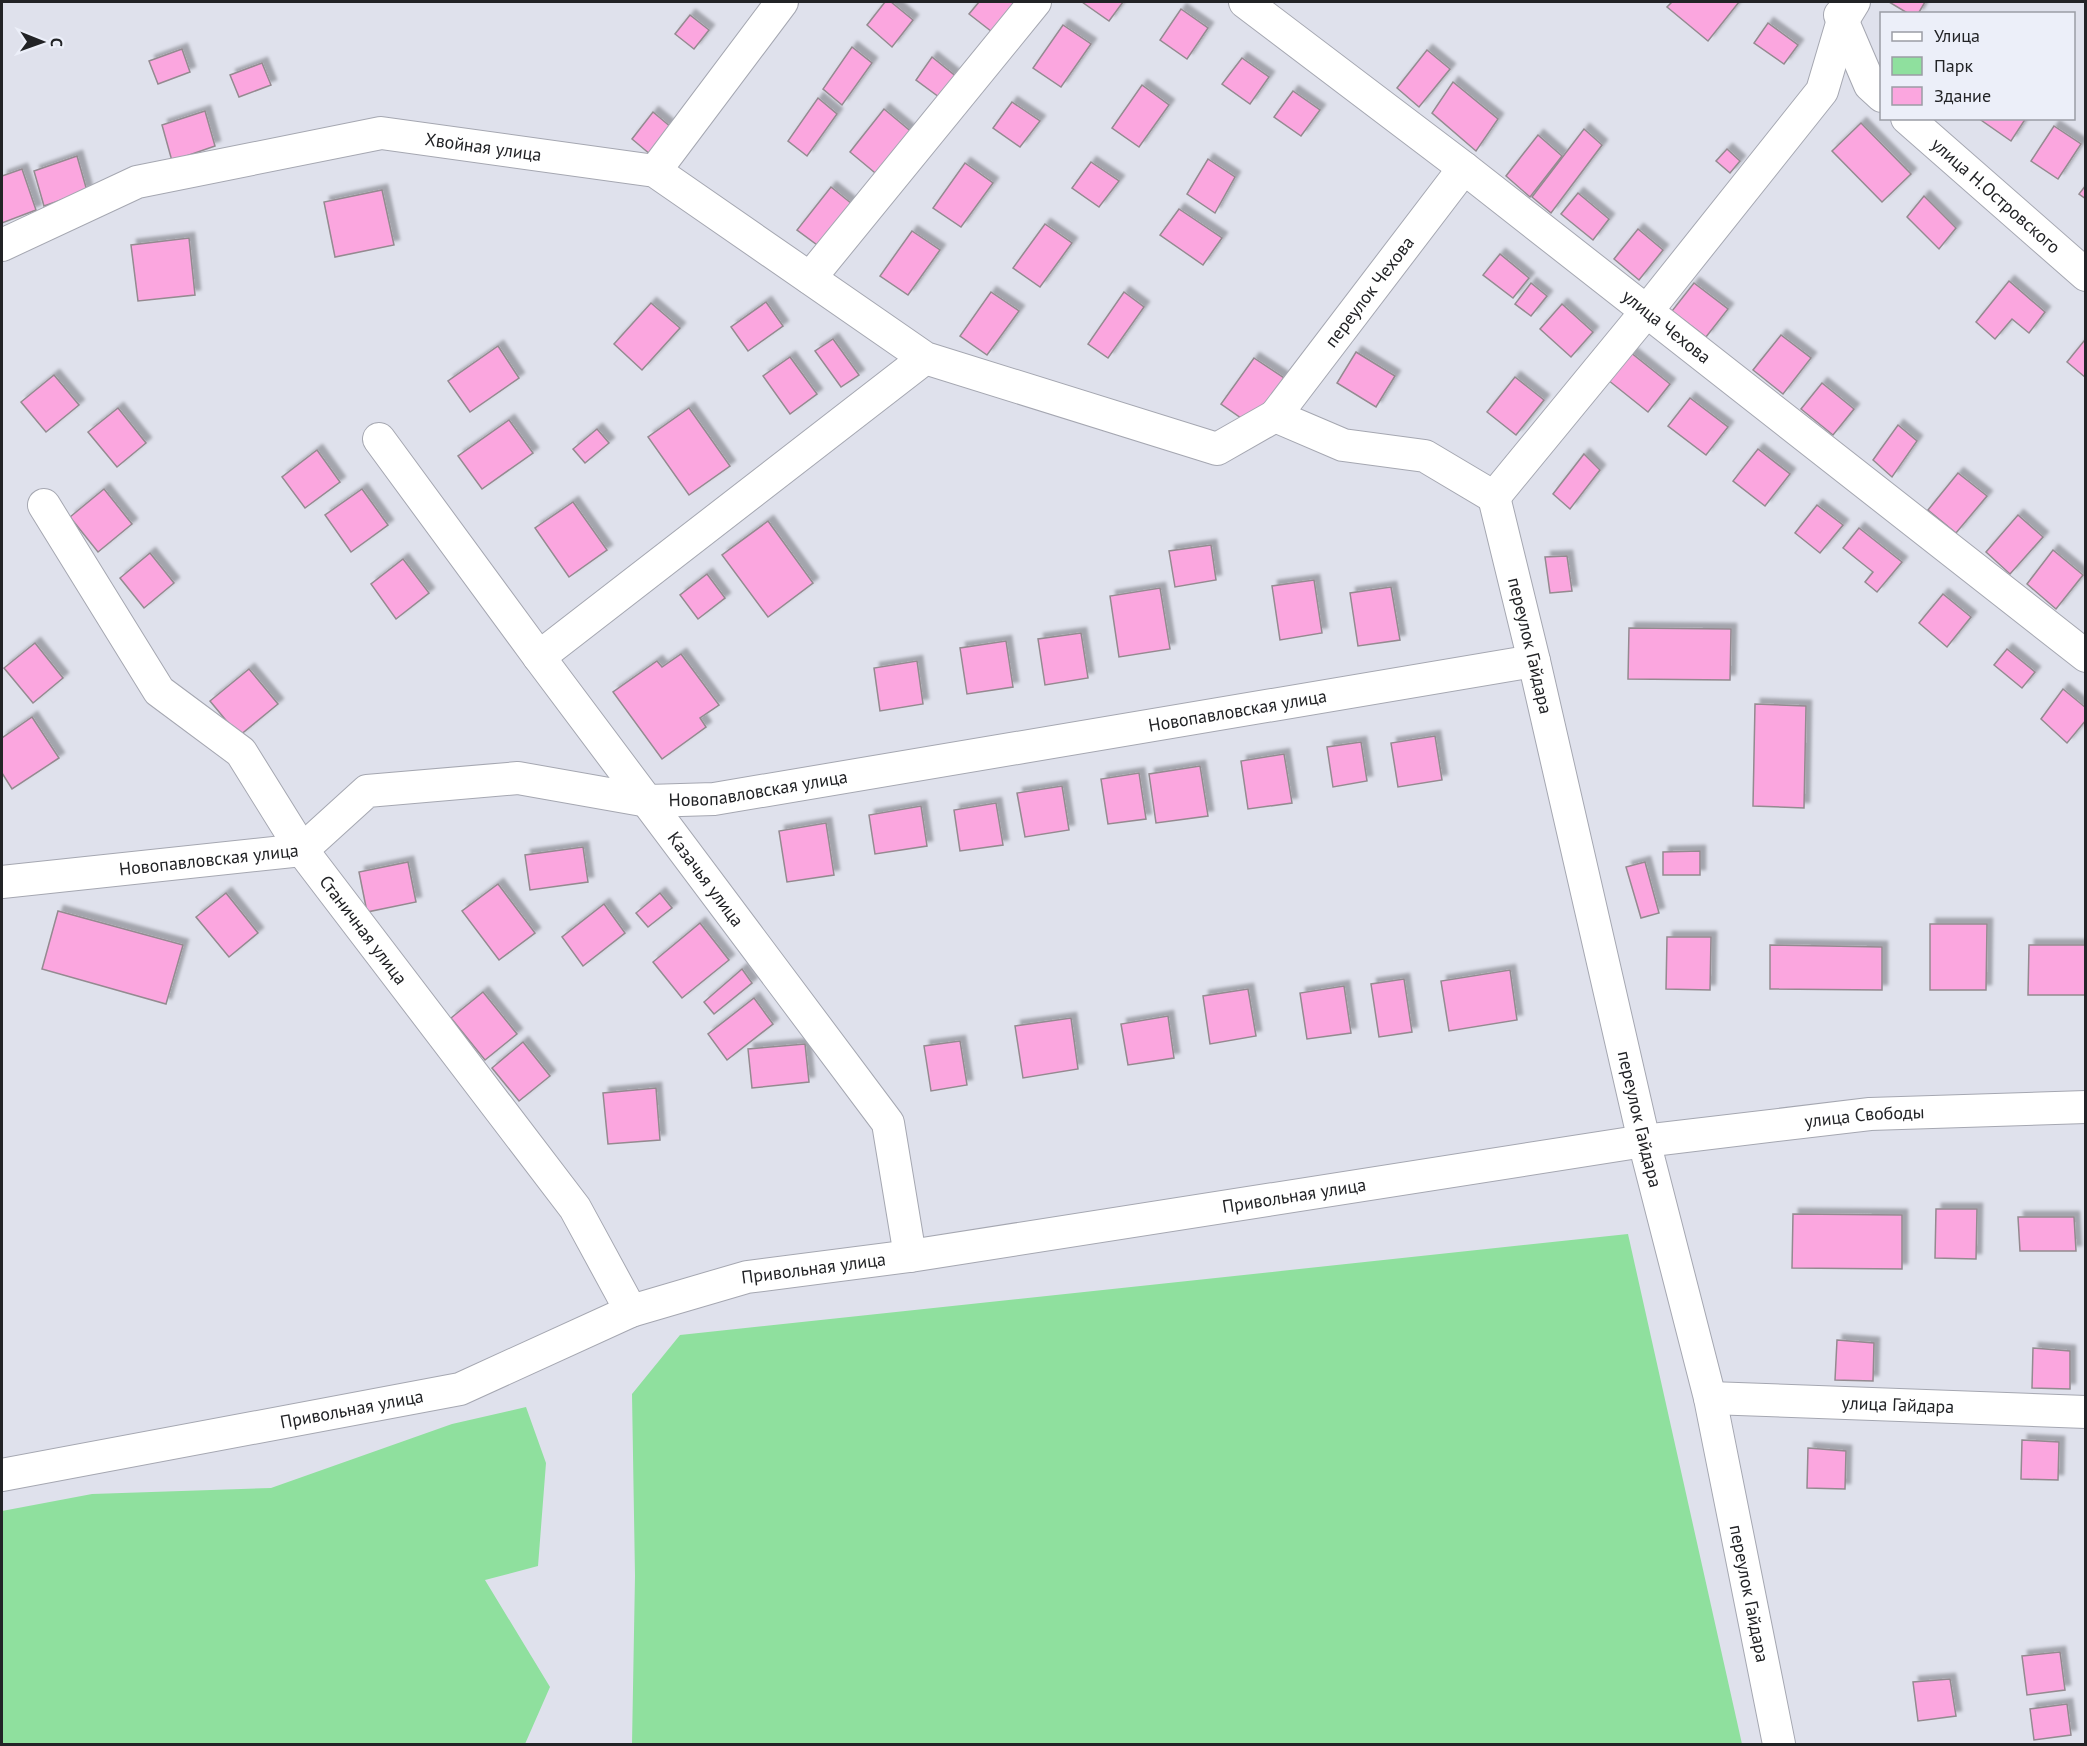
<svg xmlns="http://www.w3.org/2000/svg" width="2087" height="1746" viewBox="0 0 2087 1746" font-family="'PT Sans',sans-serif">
  <defs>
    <filter id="shadow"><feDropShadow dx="5.5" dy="-5.5" stdDeviation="1.5" flood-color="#0004"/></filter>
  </defs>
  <rect width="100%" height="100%" fill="#dfe1ec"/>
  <g fill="#8fe09e">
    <polygon points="1628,1234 1742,1744 632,1744 635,1576 632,1394 680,1335"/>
    <polygon points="526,1407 546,1463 538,1566 485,1580 550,1687 525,1744 2,1744 2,1511 92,1494 271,1488 452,1424"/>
  </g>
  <g fill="#fba6df" stroke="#948a90" stroke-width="1.5" filter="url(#shadow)">
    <polygon points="885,2 891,2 913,20 892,47 867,25"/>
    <polygon points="979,2 1021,2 996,35 969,14"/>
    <polygon points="1082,2 1123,2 1109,21"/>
    <polygon points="1672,2 1739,2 1708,41 1667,7"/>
    <polygon points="1889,2 1925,2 1918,14 1909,14"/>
    <polygon points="1181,9 1208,28 1187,59 1160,40"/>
    <polygon points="690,15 709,30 694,49 675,34"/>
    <polygon points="1768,23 1798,45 1784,64 1754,43"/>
    <polygon points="1063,25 1091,44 1061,87 1033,68"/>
    <polygon points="852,47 872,63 842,105 823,89"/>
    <polygon points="182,49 190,72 158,84 149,61"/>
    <polygon points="1427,50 1450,69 1419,107 1397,88"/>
    <polygon points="932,57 958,78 943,100 916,80"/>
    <polygon points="1242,58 1269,77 1250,104 1222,84"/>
    <polygon points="262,63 271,85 239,97 230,75"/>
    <polygon points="1453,82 1498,119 1476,151 1432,113"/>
    <polygon points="1142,85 1169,105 1139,147 1112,128"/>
    <polygon points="1293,91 1320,110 1301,136 1274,117"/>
    <polygon points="818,98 837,114 807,156 788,141"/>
    <polygon points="1012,102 1040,121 1020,147 993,128"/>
    <polygon points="884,109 914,134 880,177 850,152"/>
    <polygon points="205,111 215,146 172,161 162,125"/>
    <polygon points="653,112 672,128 651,155 632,139"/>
    <polygon points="1978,118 2026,118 2011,141"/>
    <polygon points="1861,123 1911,174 1882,202 1832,151"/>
    <polygon points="2054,126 2081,144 2058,179 2031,161"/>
    <polygon points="1584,129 1602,145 1551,213 1532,197"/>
    <polygon points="1538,135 1562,156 1530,197 1506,176"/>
    <polygon points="1727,149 1740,161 1730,173 1716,161"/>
    <polygon points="77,156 87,191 44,206 34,171"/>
    <polygon points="1208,159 1235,177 1215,213 1187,194"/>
    <polygon points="1091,162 1119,181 1099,207 1072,188"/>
    <polygon points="965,163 993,183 961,227 933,208"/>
    <polygon points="22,169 36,210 2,223 2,176"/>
    <polygon points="2086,185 2086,199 2079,194"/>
    <polygon points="831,187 857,208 824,250 797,230"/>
    <polygon points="382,190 394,245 335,257 324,202"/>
    <polygon points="1578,193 1609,219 1593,240 1561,214"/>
    <polygon points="1924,196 1956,228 1939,249 1907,217"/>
    <polygon points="1179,209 1222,238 1203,265 1160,235"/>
    <polygon points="1045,224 1072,243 1040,287 1013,268"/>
    <polygon points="1638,229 1663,250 1639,280 1614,259"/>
    <polygon points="912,231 940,250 908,295 880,276"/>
    <polygon points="189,238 195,295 138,301 131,245"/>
    <polygon points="1500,254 1529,278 1513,298 1483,275"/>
    <polygon points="2009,281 2045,312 2029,333 2012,319 1995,339 1976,322"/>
    <polygon points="1531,283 1547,296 1531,316 1515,304"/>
    <polygon points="1694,283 1728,309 1706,337 1672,311"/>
    <polygon points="991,292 1019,311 987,355 960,336"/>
    <polygon points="1124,292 1144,307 1108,358 1088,344"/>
    <polygon points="766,302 783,326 748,351 731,327"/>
    <polygon points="651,303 680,328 642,370 614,344"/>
    <polygon points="1562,304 1593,332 1571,357 1540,329"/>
    <polygon points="1781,335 1811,358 1783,394 1753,370"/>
    <polygon points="833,339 859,375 841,387 815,351"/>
    <polygon points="2084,341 2086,343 2086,378 2067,362"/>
    <polygon points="498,346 519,378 470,412 448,381"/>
    <polygon points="1356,352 1395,376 1376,407 1337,383"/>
    <polygon points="1630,352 1670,384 1648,412 1608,380"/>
    <polygon points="790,357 817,394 790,414 763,376"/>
    <polygon points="1254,358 1284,378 1251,425 1221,404"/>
    <polygon points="54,375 79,405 46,432 21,402"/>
    <polygon points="1515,377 1544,400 1516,435 1487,412"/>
    <polygon points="1822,383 1854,409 1833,435 1801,409"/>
    <polygon points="1690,398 1728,427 1706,455 1668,426"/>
    <polygon points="118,408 146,443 117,467 88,432"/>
    <polygon points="689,408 730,466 689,495 648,437"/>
    <polygon points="509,420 533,453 482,489 458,456"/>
    <polygon points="1898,425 1917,441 1892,477 1873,460"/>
    <polygon points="597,429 609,443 585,463 573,449"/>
    <polygon points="1758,449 1790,474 1765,506 1733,481"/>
    <polygon points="317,450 340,482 305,508 282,477"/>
    <polygon points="1584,454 1600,470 1570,509 1553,494"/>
    <polygon points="1958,473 1987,496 1956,533 1928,510"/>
    <polygon points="104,489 132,524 98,552 70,517"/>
    <polygon points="362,489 388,525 351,552 325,515"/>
    <polygon points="573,502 607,550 569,577 535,528"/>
    <polygon points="1817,505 1843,525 1820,553 1795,533"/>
    <polygon points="2018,515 2043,537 2010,574 1986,552"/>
    <polygon points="768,521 813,583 768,617 722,555"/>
    <polygon points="1859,528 1902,562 1877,592 1865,582 1873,572 1843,548"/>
    <polygon points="1211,545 1216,580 1175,587 1169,551"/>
    <polygon points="2053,550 2083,575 2056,609 2027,584"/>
    <polygon points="150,553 174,583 144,608 120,578"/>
    <polygon points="1567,556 1572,591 1550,593 1545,557"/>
    <polygon points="403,559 429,593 396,619 371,584"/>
    <polygon points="707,574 725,598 698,619 680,595"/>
    <polygon points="1314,580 1322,633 1280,640 1272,586"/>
    <polygon points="1391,587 1400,640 1358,646 1350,593"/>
    <polygon points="1160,588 1170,649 1119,657 1110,596"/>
    <polygon points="1943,594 1971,617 1947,647 1919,623"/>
    <polygon points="1629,628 1731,629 1730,680 1628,679"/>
    <polygon points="1081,633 1088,678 1045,685 1038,639"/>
    <polygon points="1006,641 1013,687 967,694 960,648"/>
    <polygon points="35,643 63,678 33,703 4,668"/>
    <polygon points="2007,649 2035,672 2022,688 1994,665"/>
    <polygon points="681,654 719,705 700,718 706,727 662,759 613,692 657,661 662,667"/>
    <polygon points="917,661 923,704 880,711 874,668"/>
    <polygon points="249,669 278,704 239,736 210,701"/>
    <polygon points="2063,689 2086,708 2086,720 2067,743 2041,719"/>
    <polygon points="1755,704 1806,706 1804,808 1753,806"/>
    <polygon points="32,717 59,758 12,789 2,773 2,738"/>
    <polygon points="1435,736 1442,780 1398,787 1391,743"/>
    <polygon points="1361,742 1367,781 1333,787 1327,747"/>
    <polygon points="1284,754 1292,803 1248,809 1241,761"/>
    <polygon points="1200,766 1208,816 1156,823 1149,774"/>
    <polygon points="1139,773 1146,819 1108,824 1101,779"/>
    <polygon points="1062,786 1069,830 1025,837 1017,793"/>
    <polygon points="996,803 1003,845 960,851 954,810"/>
    <polygon points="921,806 927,846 875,854 869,815"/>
    <polygon points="826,823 834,875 787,882 779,831"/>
    <polygon points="583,847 588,882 530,890 525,855"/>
    <polygon points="1700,851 1700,875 1663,875 1663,852"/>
    <polygon points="408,862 416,902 367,912 359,872"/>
    <polygon points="1645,862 1659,913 1641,918 1626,867"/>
    <polygon points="498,884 535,933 499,960 462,911"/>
    <polygon points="226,893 258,933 229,957 196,917"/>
    <polygon points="660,893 672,908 648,927 636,913"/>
    <polygon points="604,904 625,933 583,966 562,937"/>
    <polygon points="58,911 183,945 166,1004 42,969"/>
    <polygon points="700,923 729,960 682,998 653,962"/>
    <polygon points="1930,924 1987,924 1986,990 1930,990"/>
    <polygon points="1667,937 1711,937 1710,990 1666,989"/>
    <polygon points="1770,945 1882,947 1882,990 1770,989"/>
    <polygon points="2029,945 2086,945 2086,995 2028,995"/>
    <polygon points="742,969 752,983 714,1014 704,1002"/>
    <polygon points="1510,970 1517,1020 1449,1031 1441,981"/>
    <polygon points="1404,979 1412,1032 1379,1037 1371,984"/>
    <polygon points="1344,986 1351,1033 1307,1039 1300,993"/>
    <polygon points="1248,989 1256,1036 1210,1044 1203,996"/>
    <polygon points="483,992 517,1034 485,1060 451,1018"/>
    <polygon points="754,998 773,1024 727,1060 708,1034"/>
    <polygon points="1168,1016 1174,1058 1128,1065 1121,1024"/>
    <polygon points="1071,1018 1078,1069 1023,1078 1015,1026"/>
    <polygon points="960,1041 967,1085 931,1091 924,1046"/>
    <polygon points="523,1042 550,1076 519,1101 492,1068"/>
    <polygon points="805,1044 809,1082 752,1088 748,1049"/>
    <polygon points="656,1088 660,1140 608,1144 603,1093"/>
    <polygon points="1936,1209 1977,1209 1976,1259 1935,1258"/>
    <polygon points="1793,1214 1902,1215 1902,1269 1792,1268"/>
    <polygon points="2018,1217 2074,1217 2076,1251 2020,1251"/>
    <polygon points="1837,1340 1874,1343 1873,1381 1835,1380"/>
    <polygon points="2033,1348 2070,1351 2070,1389 2032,1388"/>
    <polygon points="2022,1440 2059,1442 2058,1480 2021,1479"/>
    <polygon points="1808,1448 1846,1451 1845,1489 1807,1488"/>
    <polygon points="2060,1652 2065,1690 2027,1695 2022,1656"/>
    <polygon points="1950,1679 1956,1716 1918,1721 1913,1682"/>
    <polygon points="2067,1704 2071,1735 2034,1740 2030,1709"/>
  </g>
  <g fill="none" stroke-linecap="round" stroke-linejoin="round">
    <defs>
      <g id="minor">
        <path id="s1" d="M1245,2L1464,168L2086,656"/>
        <polyline points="1840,15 1870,85 1882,96"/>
        <path id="s2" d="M1907,118L2086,275"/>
        <polyline points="655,171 782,2"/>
        <path id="s3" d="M2,245L137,182L381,133L655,171L925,358L1217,449L1275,416L1343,445L1425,456L1494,497"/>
        <polyline points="810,278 1035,2"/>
        <path id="s4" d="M1275,416L1464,168"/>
        <path id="s5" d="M379,439L539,657L888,1123L910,1256"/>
        <path id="s6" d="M1494,497L1534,661L1644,1141L1710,1398L1779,1744"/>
        <polyline points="1494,497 1646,312 1822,91 1843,20 1854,2"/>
        <path id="s7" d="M44,505L159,691L241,752L302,850L575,1208L631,1311"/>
        <polyline points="539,657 925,358"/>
        <path id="s8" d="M2,882L302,850L367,791L518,778L648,801L714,799L1534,661"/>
        <path id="s9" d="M1710,1398L2086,1412"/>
        <path id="s10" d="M2,1475L460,1389L631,1311L747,1277L910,1256L1644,1141L1870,1114L2086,1107"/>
      </g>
    </defs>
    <use href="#minor" stroke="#a5a7b1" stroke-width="34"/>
    <use href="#minor" stroke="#fff" stroke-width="32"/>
  </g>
  <g text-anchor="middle" stroke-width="4.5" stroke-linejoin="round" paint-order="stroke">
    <g font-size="18" fill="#222326" stroke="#eceff9">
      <text dy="6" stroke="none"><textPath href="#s3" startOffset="501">Хвойная улица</textPath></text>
      <text dy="6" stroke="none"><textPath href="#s2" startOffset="118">улица Н.Островского</textPath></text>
      <text dy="6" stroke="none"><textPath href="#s4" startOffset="156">переулок Чехова</textPath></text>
      <text dy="6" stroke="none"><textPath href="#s1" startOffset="532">улица Чехова</textPath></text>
      <text dy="6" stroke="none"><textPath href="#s6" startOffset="153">переулок Гайдара</textPath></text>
      <text dy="6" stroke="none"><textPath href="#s8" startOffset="1270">Новопавловская улица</textPath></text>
      <text dy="6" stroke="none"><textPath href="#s8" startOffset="784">Новопавловская улица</textPath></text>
      <text dy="6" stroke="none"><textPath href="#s8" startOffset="208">Новопавловская улица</textPath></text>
      <text dy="6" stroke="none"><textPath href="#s5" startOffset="548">Казачья улица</textPath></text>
      <text dy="6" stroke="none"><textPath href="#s7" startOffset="537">Станичная улица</textPath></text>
      <text dy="6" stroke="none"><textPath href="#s10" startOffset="1904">улица Свободы</textPath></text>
      <text dy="6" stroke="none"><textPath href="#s6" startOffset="639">переулок Гайдара</textPath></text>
      <text dy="6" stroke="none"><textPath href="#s10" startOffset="1328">Привольная улица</textPath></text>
      <text dy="6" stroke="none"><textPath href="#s10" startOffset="842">Привольная улица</textPath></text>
      <text dy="6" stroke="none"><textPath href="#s9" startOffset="188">улица Гайдара</textPath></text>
      <text dy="6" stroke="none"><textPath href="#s10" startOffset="356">Привольная улица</textPath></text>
      <text dy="6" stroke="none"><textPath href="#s6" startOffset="1126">переулок Гайдара</textPath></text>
    </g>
  </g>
  <rect width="2087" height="1746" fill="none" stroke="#222326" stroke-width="6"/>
  <rect x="1880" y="12" width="195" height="108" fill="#eceff9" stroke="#9b9da5" stroke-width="1.5"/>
  <rect x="1892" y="32" width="30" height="9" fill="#ffffff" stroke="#9b9da5" stroke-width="1.5"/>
  <text x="1934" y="42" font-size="18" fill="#222326">Улица</text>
  <rect x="1892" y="57" width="30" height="18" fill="#8fe09e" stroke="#9b9da5" stroke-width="1.5"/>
  <text x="1934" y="72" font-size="18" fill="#222326">Парк</text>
  <rect x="1892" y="87" width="30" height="18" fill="#fba6df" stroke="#9b9da5" stroke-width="1.5"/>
  <text x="1934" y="102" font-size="18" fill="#222326">Здание</text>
  <g transform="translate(42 42) rotate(91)" stroke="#eceff9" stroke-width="4.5" paint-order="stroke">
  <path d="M0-4.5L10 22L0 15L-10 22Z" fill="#222326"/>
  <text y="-9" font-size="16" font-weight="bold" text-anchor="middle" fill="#222326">С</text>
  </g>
</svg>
